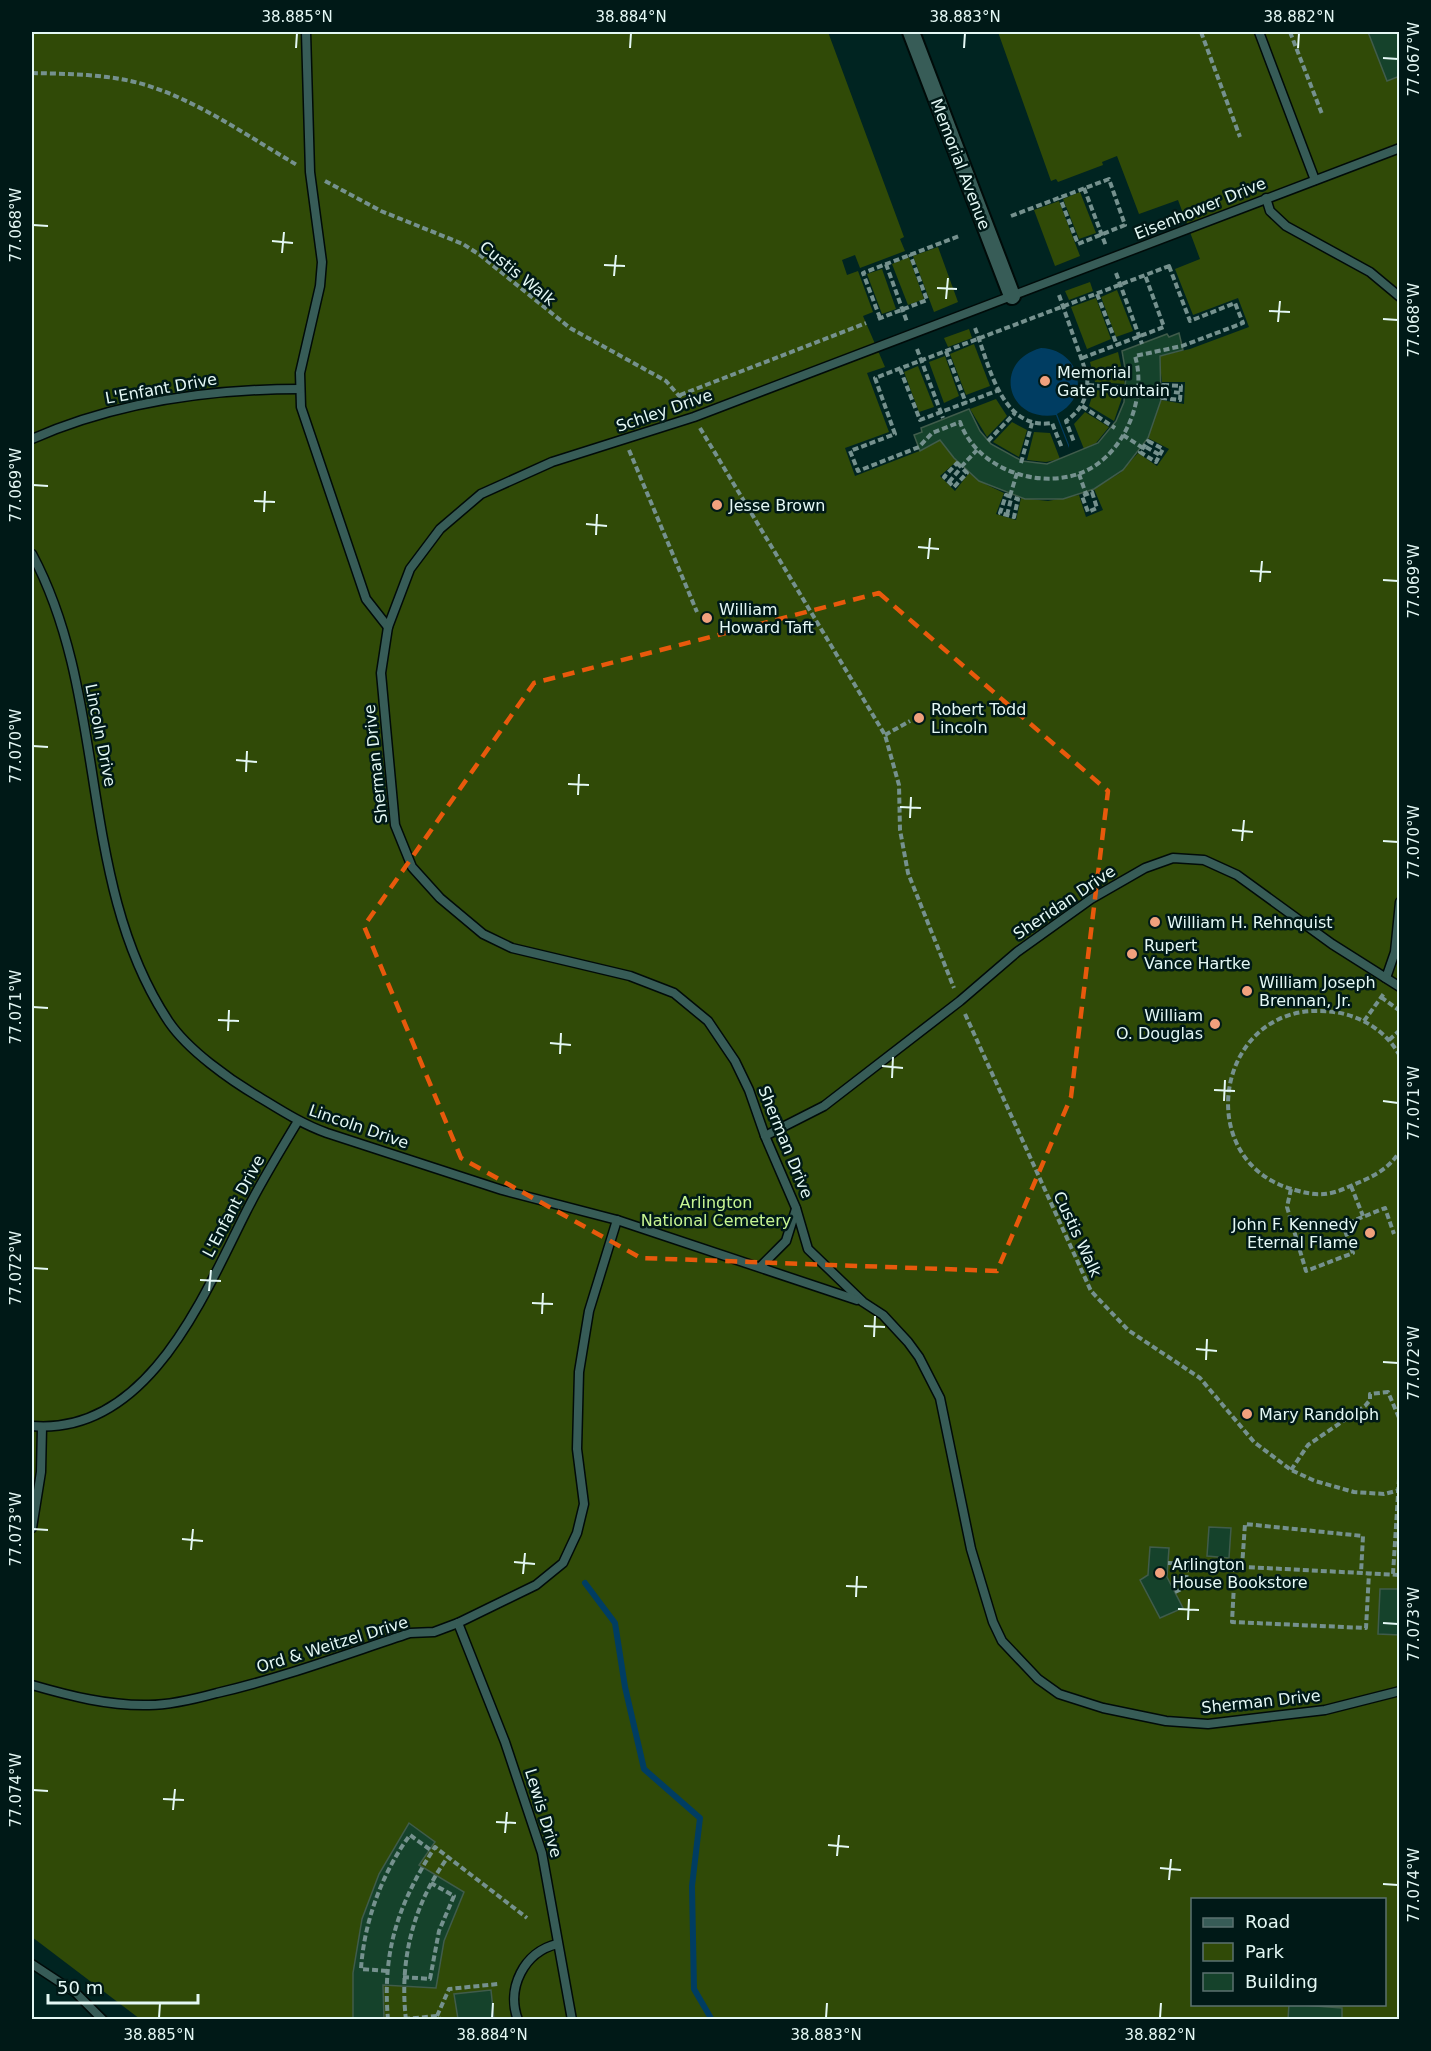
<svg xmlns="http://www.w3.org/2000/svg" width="1431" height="2051" viewBox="0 0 1431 2051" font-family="'DejaVu Sans',sans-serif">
  <rect width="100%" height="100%" fill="#002421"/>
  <g fill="#304a07" fill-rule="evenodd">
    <path d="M32,32H828L904,237L900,239L905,251L860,268L855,255L842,260L847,275L858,271L873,312L863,316L885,367L867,373L889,432L845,448L855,476L922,450L941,439L957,461L940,476L955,491L969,473L987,485L1004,493L996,514L1016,520L1021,498L1048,501L1079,495L1086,517L1103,510L1094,489L1120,473L1138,453L1157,466L1169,449L1148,438L1161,400L1184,404L1185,382H1162L1159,356L1190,349L1249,327L1238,298L1193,315L1175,269L1200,259L1178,200L1139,214L1117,156L1102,162L1103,165L1058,182L1056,179L1051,181L998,32H1399V2019H140L32,1937ZM1192,1900H1384V2004H1192Z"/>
    <polygon points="1080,192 1096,233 1079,239 1063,199"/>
    <polygon points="1059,201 1080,256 1055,266 1034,210"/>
    <polygon points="938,247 958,302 934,312 913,256"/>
    <polygon points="909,257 924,299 908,305 892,264"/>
    <polygon points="882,269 896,309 882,314 867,274"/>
    <polygon points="1090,282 1093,291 1069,300 1065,291"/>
    <polygon points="1117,290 1133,331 1116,337 1101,297"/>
    <polygon points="1096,298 1111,339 1087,349 1071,307"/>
    <polygon points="969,329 972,338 948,347 944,338"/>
    <polygon points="974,344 990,386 966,395 950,354"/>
    <polygon points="1118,352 1125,384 1095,382 1090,362"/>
    <polygon points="945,356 959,396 944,403 929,362"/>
    <polygon points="918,366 934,407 919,412 904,372"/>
    <polygon points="1094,390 1124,392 1114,421 1089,406"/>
    <polygon points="996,399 1007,416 987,437 970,409"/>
    <polygon points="1085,412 1109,427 1096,443 1084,449 1074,424"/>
    <polygon points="1012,422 1027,430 1019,457 993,442"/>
    <polygon points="1034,432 1050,433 1060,459 1046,462 1027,460"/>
  </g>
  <path fill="#003d62" d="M1041,348C1079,349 1093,396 1057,414L1069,445V448L1056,415C1006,423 992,361 1041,348Z"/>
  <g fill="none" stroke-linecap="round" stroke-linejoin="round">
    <polyline stroke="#003d62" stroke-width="6" points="585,1583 615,1623 625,1687 644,1769 700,1818 692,1886 694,1989 712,2020"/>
  </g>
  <g fill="#15422b" stroke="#405c4b" stroke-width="1.5">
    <polygon points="1368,32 1400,32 1400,76 1387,81"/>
    <polygon points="1179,333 1183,350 1160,356 1161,400 1148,438 1123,470 1094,489 1063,499 1025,499 979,481 954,458 940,440 920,451 914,435 922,432 921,428 969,409 980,431 991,444 1022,461 1047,464 1098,443 1116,421 1124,402 1126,374 1122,351 1167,334 1169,337"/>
    <polygon points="1209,1527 1231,1528 1229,1558 1207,1556"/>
    <polygon points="1150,1547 1169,1548 1167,1577 1183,1608 1160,1618 1140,1580 1148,1575"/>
    <polygon points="1380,1589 1400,1589 1400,1635 1378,1634"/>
    <polygon points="409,1823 435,1842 419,1865 464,1892 444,1941 436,1988 383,1985 384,2019 353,2019 353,1973 362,1919 379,1874"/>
    <polygon points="491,1990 494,2019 458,2019 454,1994"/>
    <polygon points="1289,2004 1342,2008 1342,2019 1288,2019"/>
  </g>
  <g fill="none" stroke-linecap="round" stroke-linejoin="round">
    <defs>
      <g id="service">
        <polyline points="306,32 310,172 322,262 320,286 300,373 301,407 366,599 388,627"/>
        <polyline points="1259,32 1315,180"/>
        <polyline points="1400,148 694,417 552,462 481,494 440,529 410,569 388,627 381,673 395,825 412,867 440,898 483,934 512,948 630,976 674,993 708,1021 735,1061 749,1090 765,1136 796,1208 808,1249 863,1302 883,1315 908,1342 919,1357 940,1398 971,1549 993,1622 1002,1641 1038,1679 1059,1694 1103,1708 1166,1721 1208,1724 1325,1710 1400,1691"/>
        <polyline points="1266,198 1270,211 1286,226 1370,272 1400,297"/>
        <path d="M32,439C116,402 208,389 300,389"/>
        <path d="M32,554C110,700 76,883 169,1022C188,1050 230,1080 259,1097C282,1111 302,1124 327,1133L502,1190L617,1220L857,1300"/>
        <polyline points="1386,978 1395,952 1400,902"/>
        <polyline points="765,1136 824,1106 960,1001 1017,952 1091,899 1145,868 1173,858 1204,860 1237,875 1332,944 1400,987"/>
        <polyline points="761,1266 786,1241 796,1209"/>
        <path d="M32,1426C148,1436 204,1295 246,1212C262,1180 280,1151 298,1121"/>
        <polyline points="32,1528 41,1472 42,1427"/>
        <polyline points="458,1623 505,1742 542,1853 572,2020"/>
        <path d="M32,1685C70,1696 109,1706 149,1705C171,1705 195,1699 217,1693C282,1678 346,1654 410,1633L434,1632L458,1623L536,1585L563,1563L577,1533L584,1504L577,1449L579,1372L589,1311L617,1220"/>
        <polyline points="32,1964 76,1993 103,2020"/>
        <path d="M518,2020C506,1988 524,1952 557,1944"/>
      </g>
      <polyline id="minor" points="911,32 1012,296"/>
    </defs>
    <use href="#service" stroke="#000b09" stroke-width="11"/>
    <use href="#minor" stroke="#000b09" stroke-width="20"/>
    <g stroke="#75918e" stroke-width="4" stroke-dasharray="6 3" stroke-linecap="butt">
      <polyline points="1201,32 1240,137"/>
      <polyline points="1290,32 1322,114"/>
      <path d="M32,73C69,74 110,74 146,85C200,102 249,137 297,165"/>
      <polyline points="325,181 381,211 463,244 480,255 570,328 666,381 687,405"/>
      <polyline points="1084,188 1106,246"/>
      <polyline points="1011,216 1109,179 1125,225 1078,244 1060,198"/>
      <polyline points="886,264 907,322"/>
      <path d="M1169,266L1190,321L1235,303L1243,323L1182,346L1135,356C1148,399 1123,459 1078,474C1034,489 976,467 960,422L932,433L919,447L858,471L850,451L895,434L875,378Z"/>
      <polyline points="1116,273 1142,344"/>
      <polyline points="1097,294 1117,345"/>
      <path d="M1059,295L1087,375C1089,395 1082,410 1066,421L1074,442"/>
      <polyline points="880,318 863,273 959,236"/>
      <polyline points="878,319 927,300 910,254"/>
      <path d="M975,328C989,364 1001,431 1052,423L1062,448"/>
      <polyline points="917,349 943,418"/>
      <polyline points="946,351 966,403"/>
      <polyline points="1082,358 1164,327 1145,275"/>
      <polyline points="900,369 920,420 999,390"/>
      <polyline points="1088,385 1126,388"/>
      <polygon points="1163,385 1181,386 1180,400 1162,398"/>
      <polyline points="1139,391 1163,393"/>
      <polyline points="1165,391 1181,393"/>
      <polyline points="680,395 866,323"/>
      <polyline points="1082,406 1115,428"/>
      <polyline points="700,428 885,735 899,785 900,830 908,873 954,988"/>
      <polyline points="1123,435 1143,448"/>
      <polyline points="988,441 1015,413"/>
      <polygon points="1148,441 1163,449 1156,462 1140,452"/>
      <polyline points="1146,447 1160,455"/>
      <polyline points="629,450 697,612"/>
      <polygon points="957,463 967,473 954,487 944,477"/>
      <polyline points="1021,463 1032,423"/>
      <polyline points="961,467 977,450"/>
      <polyline points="1079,474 1086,494"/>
      <polyline points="949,482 960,469"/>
      <polygon points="1092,492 1097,508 1088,512 1082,496"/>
      <polygon points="1006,495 1018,499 1014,517 1000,513"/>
      <polyline points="1010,496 1017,473"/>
      <polyline points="1007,515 1011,499"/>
      <polyline points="885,735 910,721"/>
      <polyline points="1381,997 1400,1011"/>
      <polyline points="965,1014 1091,1291 1128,1330 1200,1378 1254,1442 1291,1470 1315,1481 1354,1492 1384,1494 1400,1490"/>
      <polyline points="1364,1021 1385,992"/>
      <polyline points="1389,1040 1400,1030"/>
      <path d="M1400,1056C1384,1027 1353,1011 1320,1011C1215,1008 1191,1163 1295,1190C1315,1196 1329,1196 1348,1187C1369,1178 1387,1172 1400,1151"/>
      <polyline points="1351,1186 1363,1216"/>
      <polyline points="1291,1189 1287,1207 1306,1271 1353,1253 1343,1225 1385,1208 1394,1234"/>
      <polyline points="1291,1470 1308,1445 1365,1406 1370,1400 1370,1394 1388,1392 1400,1420"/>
      <polyline points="1168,1563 1400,1575"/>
      <polyline points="1235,1566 1232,1622 1366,1628 1369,1573"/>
      <polyline points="1242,1567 1245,1524 1363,1536 1361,1573"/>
      <polyline points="1393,1574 1400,1463"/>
      <polyline points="1175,1592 1186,1587 1187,1564"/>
      <path d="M387,1971L361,1969C364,1922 382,1873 410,1835L432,1851"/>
      <polyline points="403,1977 430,1979 439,1931 454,1896 431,1883"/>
      <polyline points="437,2016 449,1989 498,1984"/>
      <polyline points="404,2019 437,2016 441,2020"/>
      <path d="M388,2020C382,1951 398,1904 435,1847L527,1918"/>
      <path d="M406,2020C399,1960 413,1905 448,1857"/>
    </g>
    <use href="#service" stroke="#375c57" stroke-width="8"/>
    <use href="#minor" stroke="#375c57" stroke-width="16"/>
  </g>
  <path fill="none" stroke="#e8590c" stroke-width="4.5" stroke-dasharray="12 8" stroke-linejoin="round" d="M879,593L1108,791L1071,1097L997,1271L641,1258L461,1158L364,926L534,683Z"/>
  <path fill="none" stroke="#e4f8f5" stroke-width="2" d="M296,48L297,33M630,48L631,33M964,48L965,33M1298,48L1299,33M1383,58L1398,59M33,225L48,226M272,241L293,243M282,253L284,232M604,265L625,266M614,276L616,255M937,288L957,289M946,299L948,278M1269,311L1290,312M1383,319L1398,320M1278,322L1280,301M33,485L48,486M254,501L275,502M264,512L265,491M586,524L607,526M596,535L597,514M918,547L939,549M928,559L930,538M1250,571L1271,572M1383,580L1398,581M1260,582L1262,561M33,746L48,747M236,760L257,762M246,772L247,751M568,784L589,785M578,795L579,774M900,807L921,808M910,818L911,797M1232,830L1253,832M1242,841L1244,820M1383,841L1398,842M33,1007L48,1008M218,1020L239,1021M228,1031L229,1010M550,1043L571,1045M560,1054L561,1033M882,1066L903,1068M892,1078L893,1057M1214,1090L1235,1091M1224,1101L1225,1080M1383,1101L1398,1103M33,1268L48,1269M200,1280L221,1281M209,1291L211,1270M532,1303L553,1304M542,1314L543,1293M864,1326L885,1327M874,1337L875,1316M1196,1349L1217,1351M1206,1360L1207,1339M1383,1362L1398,1363M33,1529L48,1530M182,1539L203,1541M191,1550L193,1529M514,1562L535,1564M523,1574L525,1553M846,1586L867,1587M856,1597L857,1576M1178,1609L1199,1610M1188,1620L1189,1599M1383,1623L1398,1624M33,1790L48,1791M163,1799L184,1800M173,1810L175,1789M496,1822L516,1823M505,1833L507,1812M828,1845L849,1847M837,1856L839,1835M1160,1868L1181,1870M1169,1880L1171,1859M1383,1884L1398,1885M159,2018L160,2003M492,2018L493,2003M826,2018L827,2003M1160,2018L1161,2003"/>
  <g fill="#f1a17d" stroke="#001917" stroke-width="2">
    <circle cx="1045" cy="381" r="6"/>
    <circle cx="717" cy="505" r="6"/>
    <circle cx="707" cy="618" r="6"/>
    <circle cx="919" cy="718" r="6"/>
    <circle cx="1155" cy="922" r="6"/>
    <circle cx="1132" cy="954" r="6"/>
    <circle cx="1247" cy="991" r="6"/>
    <circle cx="1215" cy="1024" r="6"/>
    <circle cx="1370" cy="1233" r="6"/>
    <circle cx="1247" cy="1414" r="6"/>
    <circle cx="1160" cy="1573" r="6"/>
  </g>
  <g text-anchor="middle" stroke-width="5" stroke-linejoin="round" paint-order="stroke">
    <g font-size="16" fill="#e4f8f5" stroke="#001917">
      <text transform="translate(961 164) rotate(69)" y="6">Memorial Avenue</text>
      <text transform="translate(1200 208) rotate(-22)" y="6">Eisenhower Drive</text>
      <text transform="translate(518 273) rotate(39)" y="6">Custis Walk</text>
      <text transform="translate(161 388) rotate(-10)" y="6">L'Enfant Drive</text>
      <text transform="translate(664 410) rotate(-19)" y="6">Schley Drive</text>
      <text transform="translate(101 735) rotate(79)" y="6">Lincoln Drive</text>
      <text transform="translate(375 764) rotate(-96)" y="6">Sherman Drive</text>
      <text transform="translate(1064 902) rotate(-34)" y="6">Sheridan Drive</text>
      <text transform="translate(359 1126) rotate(19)" y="6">Lincoln Drive</text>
      <text transform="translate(786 1142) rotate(68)" y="6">Sherman Drive</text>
      <text transform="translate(233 1206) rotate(-62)" y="6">L'Enfant Drive</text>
      <text transform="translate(1078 1234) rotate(65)" y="6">Custis Walk</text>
      <text transform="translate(332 1644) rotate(-17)" y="6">Ord &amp; Weitzel Drive</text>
      <text transform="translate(1261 1701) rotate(-6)" y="6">Sherman Drive</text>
      <text transform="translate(544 1813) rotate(73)" y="6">Lewis Drive</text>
    </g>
    <g font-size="16" fill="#e4f8f5" stroke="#001917" text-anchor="start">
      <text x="1057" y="378">Memorial<tspan x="1057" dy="18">Gate Fountain</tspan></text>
      <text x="729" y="511">Jesse Brown</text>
      <text x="719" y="615">William<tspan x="719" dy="18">Howard Taft</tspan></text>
      <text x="931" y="715">Robert Todd<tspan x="931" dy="18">Lincoln</tspan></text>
      <text x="1167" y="928">William H. Rehnquist</text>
      <text x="1144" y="951">Rupert<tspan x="1144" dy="18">Vance Hartke</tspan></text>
      <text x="1259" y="988">William Joseph<tspan x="1259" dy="18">Brennan, Jr.</tspan></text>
      <text x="1203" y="1021" text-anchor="end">William<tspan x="1203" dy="18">O. Douglas</tspan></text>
      <text x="1358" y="1230" text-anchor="end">John F. Kennedy<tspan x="1358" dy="18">Eternal Flame</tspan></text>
      <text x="1259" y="1420">Mary Randolph</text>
      <text x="1172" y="1570">Arlington<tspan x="1172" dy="18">House Bookstore</tspan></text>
    </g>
    <g font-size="16" fill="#c7f693" stroke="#001917">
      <text x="716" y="1208">Arlington<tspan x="716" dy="18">National Cemetery</tspan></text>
    </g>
  </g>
  <rect width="1431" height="2051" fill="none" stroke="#001917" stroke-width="66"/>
  <rect x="1191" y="1898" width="195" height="108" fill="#001917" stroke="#5b7270" stroke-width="1.5"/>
  <rect x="1203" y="1918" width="30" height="9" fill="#375c57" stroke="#5b7270" stroke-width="1.5"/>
  <text x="1245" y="1928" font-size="18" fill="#e4f8f5">Road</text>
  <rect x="1203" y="1943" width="30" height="18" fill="#304a07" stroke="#5b7270" stroke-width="1.5"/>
  <text x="1245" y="1958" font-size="18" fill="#e4f8f5">Park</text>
  <rect x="1203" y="1973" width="30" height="18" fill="#15422b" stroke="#5b7270" stroke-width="1.5"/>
  <text x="1245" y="1988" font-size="18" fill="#e4f8f5">Building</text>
  <path d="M48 1994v9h150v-9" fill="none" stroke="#e4f8f5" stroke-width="3"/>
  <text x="57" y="1994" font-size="18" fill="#e4f8f5" stroke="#001917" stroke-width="4.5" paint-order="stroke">50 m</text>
  <rect x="33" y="33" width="1365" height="1985" fill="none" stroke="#e4f8f5" stroke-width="2"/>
  <g font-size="15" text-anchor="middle" fill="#e4f8f5">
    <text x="297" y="22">38.885°N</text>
    <text x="631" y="22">38.884°N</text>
    <text x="965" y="22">38.883°N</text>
    <text x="1299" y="22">38.882°N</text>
    <text transform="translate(1414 59) rotate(-90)" y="5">77.067°W</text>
    <text transform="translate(16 225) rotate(-90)" y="5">77.068°W</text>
    <text transform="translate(1414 320) rotate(-90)" y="5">77.068°W</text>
    <text transform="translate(16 485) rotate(-90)" y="5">77.069°W</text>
    <text transform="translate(1414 581) rotate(-90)" y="5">77.069°W</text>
    <text transform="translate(16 746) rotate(-90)" y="5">77.070°W</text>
    <text transform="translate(1414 842) rotate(-90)" y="5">77.070°W</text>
    <text transform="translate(16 1007) rotate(-90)" y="5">77.071°W</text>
    <text transform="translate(1414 1103) rotate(-90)" y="5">77.071°W</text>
    <text transform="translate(16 1268) rotate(-90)" y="5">77.072°W</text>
    <text transform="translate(1414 1363) rotate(-90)" y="5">77.072°W</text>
    <text transform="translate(16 1529) rotate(-90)" y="5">77.073°W</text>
    <text transform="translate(1414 1624) rotate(-90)" y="5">77.073°W</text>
    <text transform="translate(16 1790) rotate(-90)" y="5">77.074°W</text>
    <text transform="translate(1414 1885) rotate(-90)" y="5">77.074°W</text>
    <text x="159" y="2040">38.885°N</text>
    <text x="492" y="2040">38.884°N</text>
    <text x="826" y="2040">38.883°N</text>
    <text x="1160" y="2040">38.882°N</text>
  </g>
</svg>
